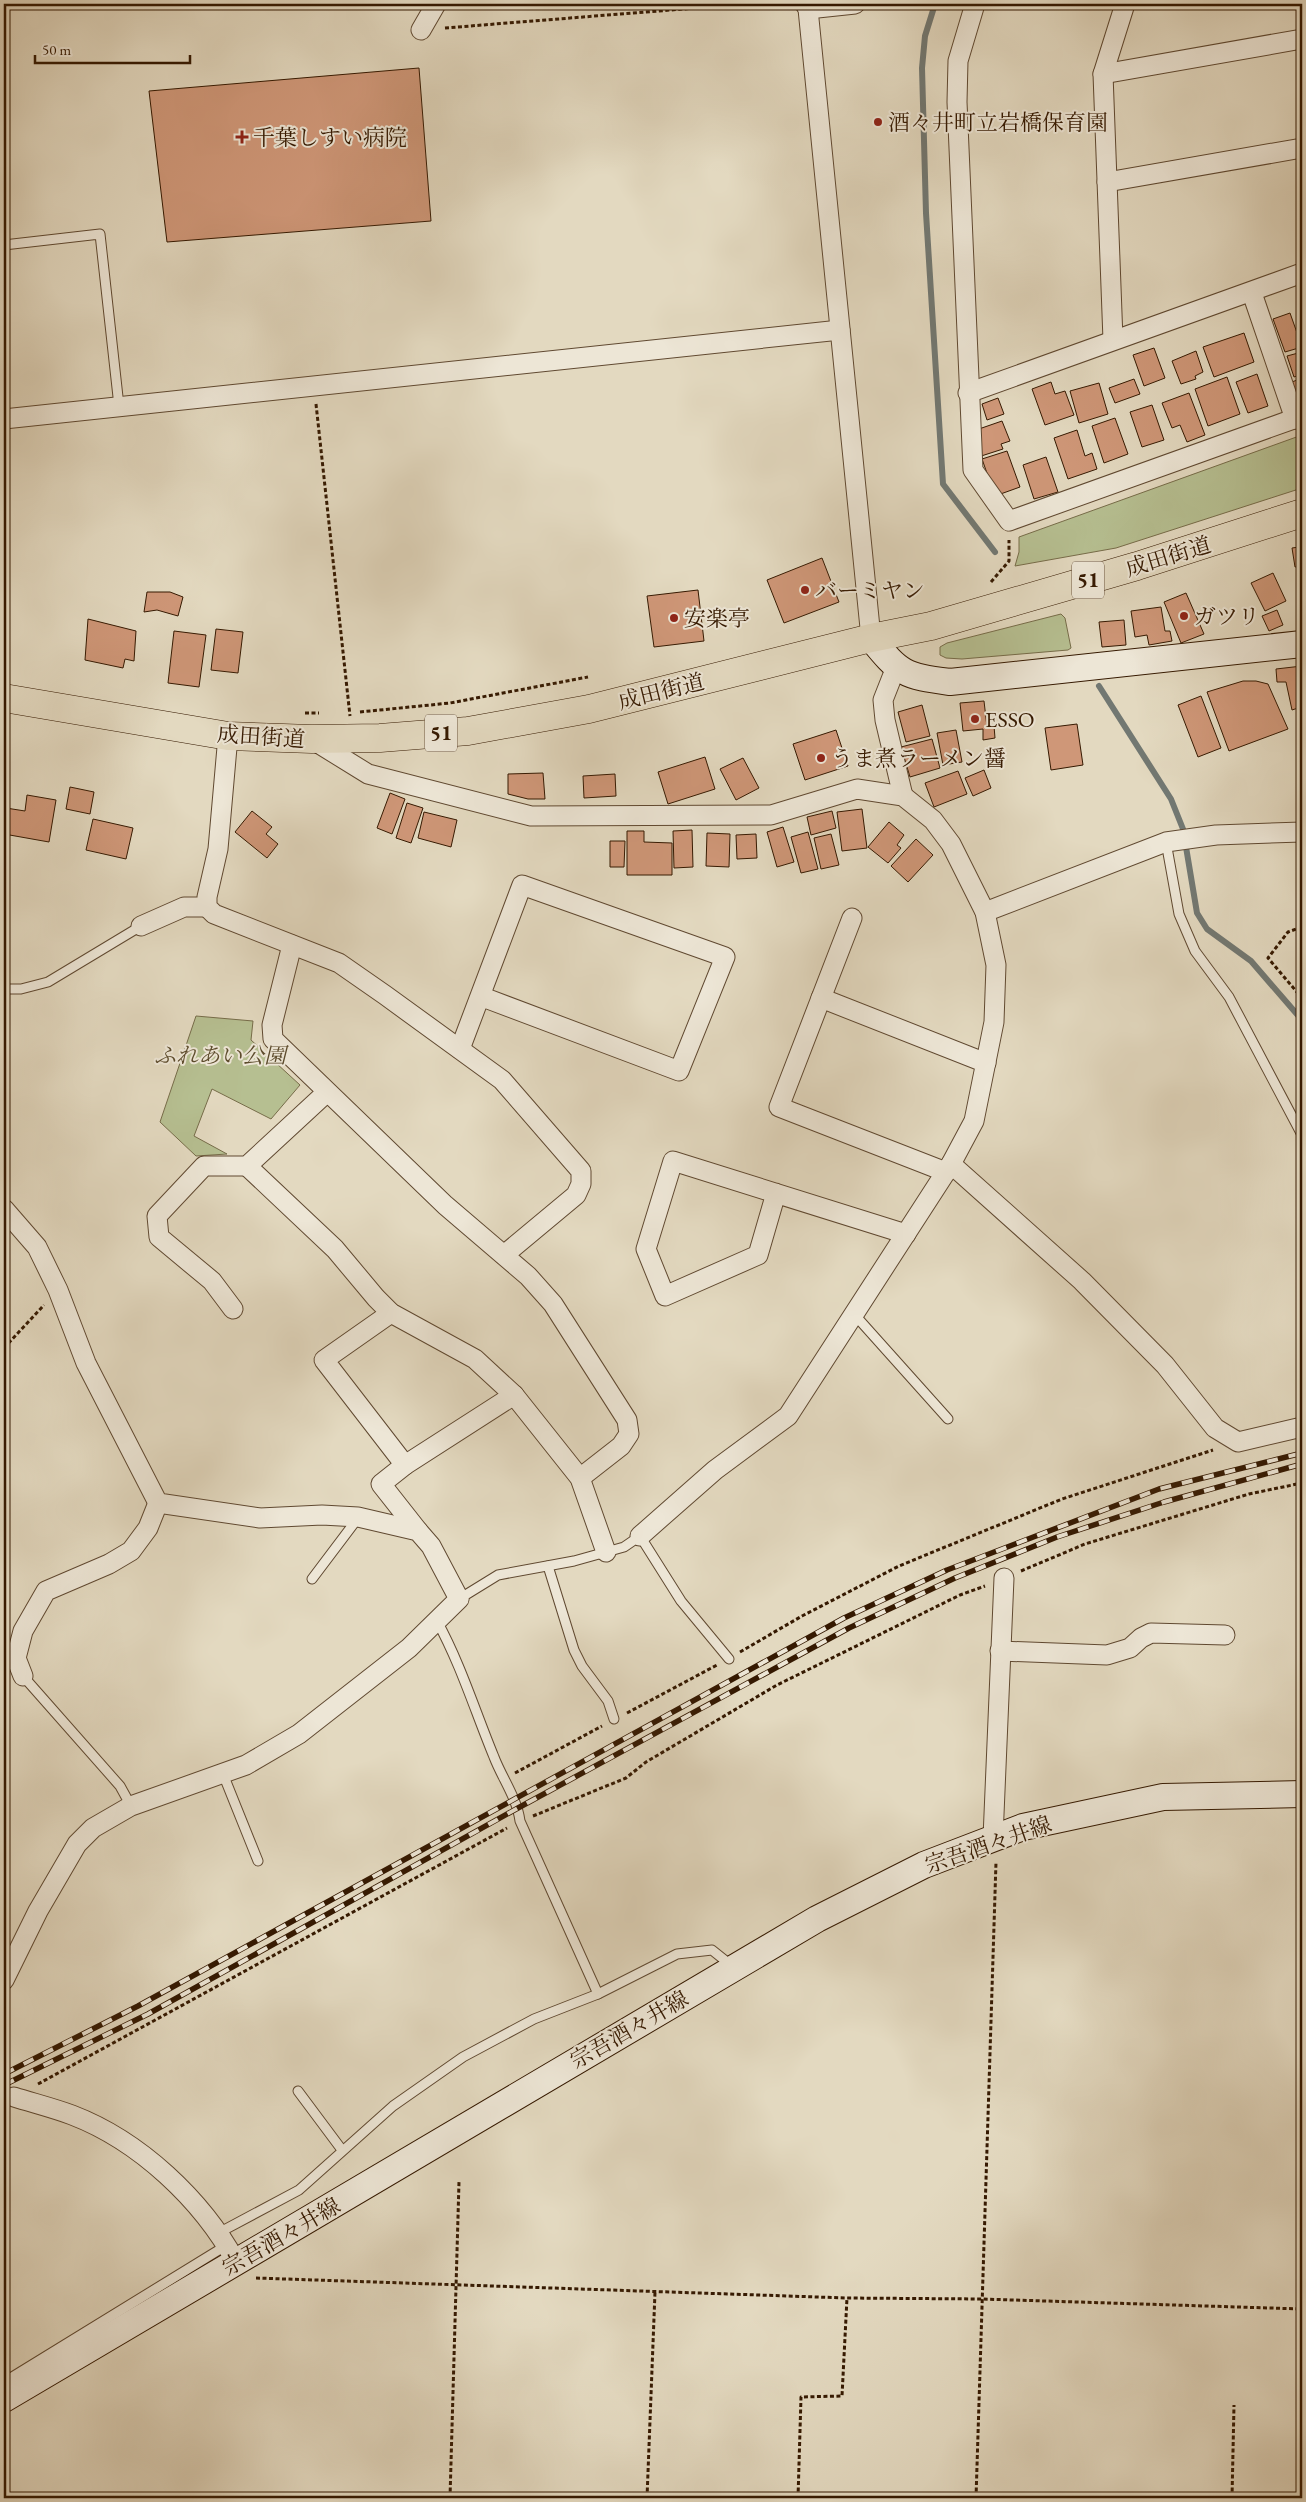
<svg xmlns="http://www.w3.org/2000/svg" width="1306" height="2502" viewBox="0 0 1306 2502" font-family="'EB Garamond','Noto Serif JP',serif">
  <rect width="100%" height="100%" fill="#e3d9c0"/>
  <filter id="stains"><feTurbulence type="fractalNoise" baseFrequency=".004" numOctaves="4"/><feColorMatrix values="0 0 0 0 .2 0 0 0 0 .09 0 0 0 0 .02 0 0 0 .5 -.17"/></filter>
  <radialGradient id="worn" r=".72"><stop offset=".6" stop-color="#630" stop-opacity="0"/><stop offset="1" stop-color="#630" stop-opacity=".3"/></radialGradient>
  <g fill="#b6bf91" stroke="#766c49">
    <polygon points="1302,435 1302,488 1116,548 1015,566 1019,552 1019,537"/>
    <polygon points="1061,614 1065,618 1071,648 1068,650 962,659 946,658 940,655 940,647 947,643"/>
    <polygon points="196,1016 253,1021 251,1040 300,1085 271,1119 212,1089 194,1136 227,1154 196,1156 160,1122"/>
  </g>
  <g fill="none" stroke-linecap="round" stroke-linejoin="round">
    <g stroke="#727872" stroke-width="6">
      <polyline points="935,4 925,36 922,68 926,213 943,484 995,552"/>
      <polyline points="1099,686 1171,799 1183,829 1197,913 1207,929 1251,961 1302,1020"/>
    </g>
  </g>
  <g fill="#cf9778" stroke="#351901">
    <polygon points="419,68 431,221 167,242 149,91"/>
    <polygon points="1290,313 1302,347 1285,352 1273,319"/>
    <polygon points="1244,333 1254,362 1214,377 1203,347"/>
    <polygon points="1154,348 1165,378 1144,386 1133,355"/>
    <polygon points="1196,351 1203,372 1195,376 1196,379 1181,384 1172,361"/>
    <polygon points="1302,352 1302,374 1294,377 1287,356"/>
    <polygon points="1257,374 1268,406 1248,413 1236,382"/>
    <polygon points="1227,377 1240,414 1208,426 1195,389"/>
    <polygon points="1302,378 1302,403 1301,404 1292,382"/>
    <polygon points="1134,379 1140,394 1115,403 1109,388"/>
    <polygon points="1051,382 1055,394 1065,391 1074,415 1045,425 1032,389"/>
    <polygon points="1099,383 1108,414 1079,423 1070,391"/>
    <polygon points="1189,393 1205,435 1187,442 1180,425 1172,428 1162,403"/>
    <polygon points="998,398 1004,414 987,420 982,404"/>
    <polygon points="1152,405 1164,440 1142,447 1130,412"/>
    <polygon points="1115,418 1128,454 1104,463 1092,426"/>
    <polygon points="1002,421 1010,441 1001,444 1003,449 975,458 976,430"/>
    <polygon points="1077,430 1085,456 1092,453 1097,469 1068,479 1054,438"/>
    <polygon points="1007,451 1020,487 995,496 982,459"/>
    <polygon points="1046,457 1058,492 1034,499 1023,465"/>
    <polygon points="1302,536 1302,566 1295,567 1292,548 1299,547 1297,537"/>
    <polygon points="822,558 839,602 784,623 767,580"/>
    <polygon points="1273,573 1286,601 1265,611 1251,583"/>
    <polygon points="698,590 704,641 654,647 647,596"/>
    <polygon points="147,592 170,592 183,597 178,616 157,610 144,612"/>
    <polygon points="1186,593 1204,634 1181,643 1164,602"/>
    <polygon points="1161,607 1165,631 1170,631 1172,641 1149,645 1147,635 1135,637 1131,611"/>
    <polygon points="1277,610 1283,625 1269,631 1262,616"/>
    <polygon points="88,619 136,631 134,661 125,659 123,668 85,660"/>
    <polygon points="1124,620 1126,645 1102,647 1099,622"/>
    <polygon points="216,629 243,632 238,673 211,670"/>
    <polygon points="174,631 206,635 199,687 168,683"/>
    <polygon points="1302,666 1302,719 1301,707 1292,710 1286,682 1277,682 1276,669"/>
    <polygon points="1243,681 1256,681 1268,684 1288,729 1229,751 1207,692"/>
    <polygon points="1201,696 1221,748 1198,757 1178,705"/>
    <polygon points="984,701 987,727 994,726 995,738 983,740 983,729 963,731 960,703"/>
    <polygon points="922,705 930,736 906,742 898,712"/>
    <polygon points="1077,724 1083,765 1051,770 1045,728"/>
    <polygon points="836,730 848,766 805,780 793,744"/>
    <polygon points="956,730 962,762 943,765 937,733"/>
    <polygon points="932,739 940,768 910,777 901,747"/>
    <polygon points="705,757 715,789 668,804 658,772"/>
    <polygon points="743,758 759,788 736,800 720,769"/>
    <polygon points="984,770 991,788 973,796 965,778"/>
    <polygon points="958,771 967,794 934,807 925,783"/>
    <polygon points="543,773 545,799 528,799 508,794 508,774"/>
    <polygon points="615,774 616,796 584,798 583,776"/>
    <polygon points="70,787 94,792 90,814 66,809"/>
    <polygon points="390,793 405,799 392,834 377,828"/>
    <polygon points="27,795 56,800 49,842 4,834 6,808 25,811"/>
    <polygon points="407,803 423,808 411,843 396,838"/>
    <polygon points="862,809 867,848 842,851 837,812"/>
    <polygon points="252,811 272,827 266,834 278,844 267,858 235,832"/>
    <polygon points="832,811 836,828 811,835 807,817"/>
    <polygon points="424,812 457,820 451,847 418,838"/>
    <polygon points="93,819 133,828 126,859 86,850"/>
    <polygon points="889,822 904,835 897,845 901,848 888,863 868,847"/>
    <polygon points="783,827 794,862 777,867 767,832"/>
    <polygon points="692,830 693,867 674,868 673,831"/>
    <polygon points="627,831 644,831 644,842 672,843 672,875 627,875"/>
    <polygon points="808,832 818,869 801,873 791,837"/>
    <polygon points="707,833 730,834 729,867 706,866"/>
    <polygon points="756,834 757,858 737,859 736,835"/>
    <polygon points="831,834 839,865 821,869 814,838"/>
    <polygon points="916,839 933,855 908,882 891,866"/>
    <polygon points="610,841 625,841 624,867 610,867"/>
  </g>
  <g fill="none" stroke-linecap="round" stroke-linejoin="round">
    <defs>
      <g id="lane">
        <polyline points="4,245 100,234 119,406"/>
        <polyline points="1166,842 1179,914 1195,951 1229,997 1302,1135"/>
        <polyline points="4,989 21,989 48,982 141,926"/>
        <polyline points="854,1314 948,1419"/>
        <polyline points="548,1566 574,1650 582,1666 608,1701 614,1719"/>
        <polyline points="312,1579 358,1518"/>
        <polyline points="459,1599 498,1575 574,1561 624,1547 640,1536 681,1601 729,1659"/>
        <path d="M437,1621C461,1665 475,1711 494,1757C502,1778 517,1798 520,1821L598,1994"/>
        <polyline points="23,1676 120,1786 131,1806"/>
        <polyline points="223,1774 258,1861"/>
        <polyline points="298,2091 342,2150"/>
        <polyline points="4,2382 227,2245 224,2230 299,2190 393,2106 463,2057 534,2019 598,1994 677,1954 712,1950 732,1966"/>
      </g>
      <g id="street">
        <polyline points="805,4 808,9 871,638"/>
        <polyline points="975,4 958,61 957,102 973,470 1009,521 1302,416"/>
        <polyline points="808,9 855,4"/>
        <polyline points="421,30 436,4"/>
        <polyline points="1103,74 1302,39"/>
        <polyline points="1107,182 1302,148"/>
        <polyline points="1252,293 1295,419"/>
        <polyline points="1113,340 1103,74 1125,4"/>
        <polyline points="968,393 1302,273"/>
        <polyline points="4,419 840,330"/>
        <polyline points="896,667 883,700 885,720 903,796"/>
        <polyline points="228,736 218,849 207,897 207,907 214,914 339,963 385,995 502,1080 581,1171 581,1184 576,1195 504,1255"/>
        <polyline points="313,740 368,774 531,816 771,815 857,789 903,796 933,820 951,844 985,912 996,965 994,1022 974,1121 951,1164 788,1416 715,1470 640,1536"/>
        <polyline points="985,912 1166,842 1216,835 1302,832"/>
        <polyline points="852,918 779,1107 946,1172"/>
        <polyline points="141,926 184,907 207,907"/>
        <polyline points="292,945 272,1025 273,1039 445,1205 528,1276 553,1304 627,1420 629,1434 621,1446 580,1478"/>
        <polyline points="821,998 986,1063"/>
        <polyline points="460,1049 522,885 725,957 679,1071 480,996"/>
        <polyline points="951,1164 1082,1281 1165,1365 1215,1428 1238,1442 1302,1427"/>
        <polyline points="247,1166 335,1249 376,1298 391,1313 475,1359 514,1395 580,1478 606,1552"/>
        <polyline points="776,1193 758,1255 665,1296 646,1249 673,1161 906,1234"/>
        <polyline points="4,1209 37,1247 58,1290 86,1363 158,1503 260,1518 322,1515 358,1517 418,1531 431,1546 459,1599 409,1648 299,1734 246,1765 131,1806 93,1828 77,1844 38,1911 4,1980"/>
        <polyline points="233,1309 212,1281 159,1237 157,1216 204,1166 247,1166 326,1093"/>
        <polyline points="391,1313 324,1360 405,1465"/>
        <polyline points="418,1531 381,1484 405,1465 514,1395"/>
        <polyline points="1000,1651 1107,1655 1130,1648 1141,1638 1151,1633 1225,1635"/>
        <polyline points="23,1676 16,1658 23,1631 46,1591 109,1564 131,1551 148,1528 158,1503"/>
        <polyline points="993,1838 1004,1578"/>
        <path d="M14,2097C33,2103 53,2108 72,2115C140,2141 202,2200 236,2262"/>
      </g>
      <g id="secondary">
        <path d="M871,638C900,674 904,676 950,682L1302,644"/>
        <polyline points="4,2399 817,1919 924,1865 1023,1827 1163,1797 1302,1794"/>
      </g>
      <polyline id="highway" points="4,698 228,736 312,739 380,738 468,731 589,709 871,638 931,626 1137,566 1302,513"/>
    </defs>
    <use href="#lane" stroke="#604931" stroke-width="11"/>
    <use href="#street" stroke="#604931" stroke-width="21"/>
    <use href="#secondary" stroke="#351901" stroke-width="28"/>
    <use href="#highway" stroke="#351901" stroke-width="29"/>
    <g stroke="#351901" stroke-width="3" stroke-dasharray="4 2.5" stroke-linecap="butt">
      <polyline points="445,28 746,4"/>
      <polyline points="316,404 350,716"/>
      <polyline points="991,582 1009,561 1009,540"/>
      <polyline points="360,712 450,703 588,677"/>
      <polyline points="305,713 319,713"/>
      <polyline points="1302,927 1288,932 1268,958 1302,998"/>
      <polyline points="4,1348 44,1305"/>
      <polyline points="1021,1571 1085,1544 1249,1494 1302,1483"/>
      <polyline points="740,1652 802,1616 899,1566 1062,1499 1213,1450"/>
      <polyline points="627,1713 717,1665"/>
      <polyline points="515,1773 602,1726"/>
      <polyline points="533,1816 626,1778 646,1762 777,1685 960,1595 985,1586"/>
      <polyline points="38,2084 507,1828"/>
      <polyline points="256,2278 847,2298 981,2299 1302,2309"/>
      <polyline points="450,2498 459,2182"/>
      <polyline points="647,2498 655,2292"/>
      <polyline points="798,2498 801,2397 842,2396 847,2298"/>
      <polyline points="976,2498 996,1862"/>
      <polyline points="1232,2498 1234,2405"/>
    </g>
    <use href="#lane" stroke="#ede6d6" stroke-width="9"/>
    <use href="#street" stroke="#ede6d6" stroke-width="19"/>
    <use href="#secondary" stroke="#ede6d6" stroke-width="26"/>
    <use href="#highway" stroke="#e3d9c0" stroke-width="28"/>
    <defs>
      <g id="rail">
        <polyline points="4,2074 138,2006 844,1618 947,1570 1159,1489 1302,1453"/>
        <polyline points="4,2085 148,2014 518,1808 849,1628 955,1578 1057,1537 1164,1502 1302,1464"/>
      </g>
    </defs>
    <use href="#rail" stroke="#351901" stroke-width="5.5"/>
    <use href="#rail" stroke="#ede6d6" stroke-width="4" stroke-dasharray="11" stroke-linecap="butt"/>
  </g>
  <g fill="#8f2418" stroke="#ede6d6" stroke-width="2">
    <circle cx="878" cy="122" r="5"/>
    <path d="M239.5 129.5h5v5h5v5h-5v5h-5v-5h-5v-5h5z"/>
    <circle cx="805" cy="590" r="5"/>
    <circle cx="1184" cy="616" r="5"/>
    <circle cx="674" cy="618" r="5"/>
    <circle cx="975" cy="719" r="5"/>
    <circle cx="821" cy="758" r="5"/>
  </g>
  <g text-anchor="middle" stroke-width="4" stroke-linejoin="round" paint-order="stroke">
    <g fill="#ede6d6" stroke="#6c5641" stroke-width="1">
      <rect x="1072" y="561.5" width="32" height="37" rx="4"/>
      <rect x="425" y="714.5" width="32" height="37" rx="4"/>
    </g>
    <g font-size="21" font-weight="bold" fill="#351901">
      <text x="1088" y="587">51</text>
      <text x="441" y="740">51</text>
    </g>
    <g font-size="22" fill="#351901" stroke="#ede6d6" text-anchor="start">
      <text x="888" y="130">酒々井町立岩橋保育園</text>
      <text x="253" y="145">千葉しすい病院</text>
      <text x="815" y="598">バーミヤン</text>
      <text x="1194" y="624">ガツリ</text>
      <text x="684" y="626">安楽亭</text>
      <text x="985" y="727">ESSO</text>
      <text x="831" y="766">うま煮ラーメン醤</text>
    </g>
    <g font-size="22" fill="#351901" stroke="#ede6d6">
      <text transform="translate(1168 556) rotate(-17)" y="8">成田街道</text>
      <text transform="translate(661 691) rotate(-14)" y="8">成田街道</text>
      <text transform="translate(261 736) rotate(4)" y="8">成田街道</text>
      <text transform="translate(988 1844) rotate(-19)" y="8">宗吾酒々井線</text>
      <text transform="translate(629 2029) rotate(-30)" y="8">宗吾酒々井線</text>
      <text transform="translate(281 2236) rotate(-30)" y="8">宗吾酒々井線</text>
    </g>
    <g font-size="22" font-style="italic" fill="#5c4b2c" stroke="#ede6d6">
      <text x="220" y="1063">ふれあい公園</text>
    </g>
  </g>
  <rect width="1306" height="2502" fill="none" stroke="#e3d9c0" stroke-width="20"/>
  <rect x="5" y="5" width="1296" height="2492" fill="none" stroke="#351901" stroke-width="2.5"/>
  <rect x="10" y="10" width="1286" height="2482" fill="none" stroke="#351901"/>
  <path d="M35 55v8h155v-8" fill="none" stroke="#351901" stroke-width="2.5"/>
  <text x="42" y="55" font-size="15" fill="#351901" stroke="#ede6d6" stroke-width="4" paint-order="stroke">50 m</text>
  <rect width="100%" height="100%" filter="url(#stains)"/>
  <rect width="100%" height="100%" fill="url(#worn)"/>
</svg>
